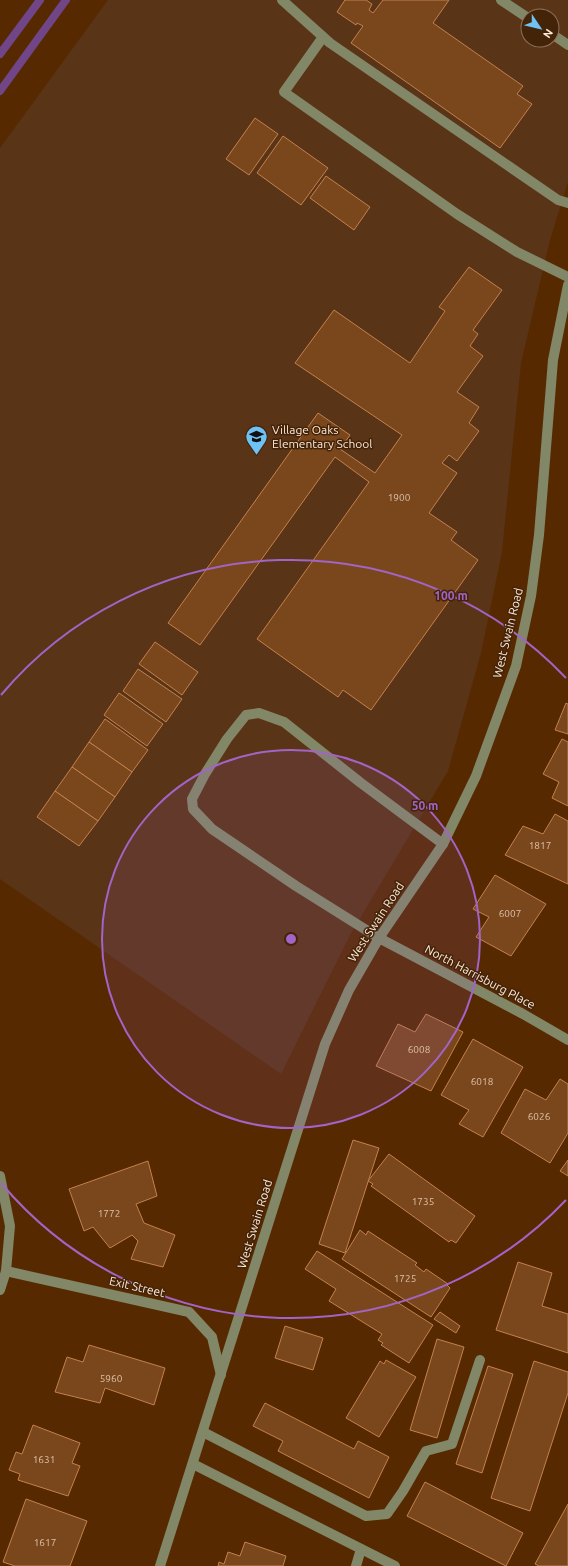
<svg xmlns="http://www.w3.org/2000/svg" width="568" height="1566" viewBox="0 0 568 1566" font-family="Ubuntu,sans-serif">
  <rect width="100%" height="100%" fill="#572900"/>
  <path fill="#5a3416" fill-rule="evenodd" d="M108,0H568V182L550,240L521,363L502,552L481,653L448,771L350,935L281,1074L0,879V148ZM528,16H552V40H528Z"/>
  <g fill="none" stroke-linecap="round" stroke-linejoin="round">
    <g stroke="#704688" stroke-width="8">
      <polyline points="0,54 40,0"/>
      <polyline points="0,91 66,0"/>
    </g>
  </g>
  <g fill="#7a471d" stroke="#c3814e">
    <polygon points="345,0 366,0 372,4 369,10 373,13 383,0 449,0 433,23 523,86 517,94 532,104 500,148 351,43 363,26 357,23 356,25 337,12"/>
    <polygon points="255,118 278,134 249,175 226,159"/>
    <polygon points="283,136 328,168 301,205 257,173"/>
    <polygon points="326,176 370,207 354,230 310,198"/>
    <polygon points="469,267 502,290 473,330 478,334 470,346 483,356 457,392 479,407 469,423 479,431 457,461 449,455 442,463 457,473 429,513 457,532 451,540 478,560 371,710 343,690 338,697 257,639 369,482 335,457 200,645 168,623 318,413 350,435 340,449 375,473 402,435 295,363 334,310 410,363 445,311 439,307"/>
    <polygon points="155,642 198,672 182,695 139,664"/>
    <polygon points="138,669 182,699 166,722 123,691"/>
    <polygon points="119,693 163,724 147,746 104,715"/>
    <polygon points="566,703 568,704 568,734 555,730"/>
    <polygon points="105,719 148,750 132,772 89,742"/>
    <polygon points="562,739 568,742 568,806 552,798 559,782 543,774"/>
    <polygon points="89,742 132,772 115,797 72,767"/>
    <polygon points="72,767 115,797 98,821 55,791"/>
    <polygon points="55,791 98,821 79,846 37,817"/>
    <polygon points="555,814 568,821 568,884 505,855 523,826 543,834"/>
    <polygon points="495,875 546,904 511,956 476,937 489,917 473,909"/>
    <polygon points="426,1014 463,1032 431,1091 376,1066 398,1024 415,1032"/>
    <polygon points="473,1039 523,1067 483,1137 459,1124 469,1110 441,1095"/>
    <polygon points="560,1079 568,1084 568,1133 550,1163 501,1133 525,1089 546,1100"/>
    <polygon points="353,1140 379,1148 345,1253 319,1244"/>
    <polygon points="389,1154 475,1216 456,1243 451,1240 449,1242 371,1186 373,1184 368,1181"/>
    <polygon points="568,1160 568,1176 560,1171"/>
    <polygon points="148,1161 157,1196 136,1204 144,1223 175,1235 163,1267 131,1259 138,1241 132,1235 110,1248 93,1227 84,1231 69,1189"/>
    <polygon points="360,1230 366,1235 368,1231 417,1263 415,1265 424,1272 426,1269 448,1284 447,1285 450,1288 431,1317 342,1259"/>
    <polygon points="317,1251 433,1325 409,1363 381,1345 383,1343 378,1340 382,1334 329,1301 336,1289 305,1269"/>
    <polygon points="518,1262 552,1273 542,1306 568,1314 568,1353 496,1330"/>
    <polygon points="440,1312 460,1326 456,1333 434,1319"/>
    <polygon points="285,1326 323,1338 313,1370 275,1358"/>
    <polygon points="437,1339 464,1347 437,1438 410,1430"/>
    <polygon points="89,1345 165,1368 154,1405 105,1388 100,1403 55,1392 67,1357 83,1362"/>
    <polygon points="386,1360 416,1377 379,1437 346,1418 380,1361 384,1364"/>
    <polygon points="534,1361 568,1372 568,1393 530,1511 491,1498"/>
    <polygon points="488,1366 513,1374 482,1473 456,1464"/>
    <polygon points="265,1403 354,1449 358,1441 389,1457 369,1498 278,1451 283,1441 253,1426"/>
    <polygon points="33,1425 80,1443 72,1463 80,1466 68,1496 18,1480 20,1474 9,1470 16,1452 22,1454"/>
    <polygon points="425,1482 523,1533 506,1566 407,1516"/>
    <polygon points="26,1499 87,1521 70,1566 15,1566 3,1562"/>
    <polygon points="568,1504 568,1566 539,1566 535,1564"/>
    <polygon points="245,1542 286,1556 283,1566 218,1566 219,1562 224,1564 228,1552 240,1556"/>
  </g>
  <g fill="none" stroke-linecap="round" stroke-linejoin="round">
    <g stroke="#818767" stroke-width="10">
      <polyline points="282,0 330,43 558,200 568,203"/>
      <polyline points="501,0 528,18"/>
      <polyline points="552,34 568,45"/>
      <polyline points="323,37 284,92 457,214 517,252 568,277"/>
      <polyline points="443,844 361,783 284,722 259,713 246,715 227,739 205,774 192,799 193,809 212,829 296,886 379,938 523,1014 568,1040"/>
      <polyline points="0,1176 10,1226 6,1271 0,1290"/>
      <polyline points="6,1271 189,1312 212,1337 221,1375"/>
      <polyline points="203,1432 366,1516 387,1514 403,1491 426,1451 452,1444 480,1360"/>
      <polyline points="193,1464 395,1566"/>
      <polyline points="160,1566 325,1044 349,990 379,938 443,844 476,776 516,666 531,596 539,535 553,360 568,285"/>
      <polyline points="356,1566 361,1549"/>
    </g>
  </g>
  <circle cx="291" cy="939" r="189" fill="#a264c6" fill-opacity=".12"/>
  <g fill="none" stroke="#a264c6" stroke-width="2">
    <circle cx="291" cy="939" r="189"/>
    <path d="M566 1200A379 379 0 0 1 1 1183M1 695A379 379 0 0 1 566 678"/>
  </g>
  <defs>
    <symbol id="school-pin" viewBox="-11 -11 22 30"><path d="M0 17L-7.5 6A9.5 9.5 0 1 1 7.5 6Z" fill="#6fc2f4" stroke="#442408"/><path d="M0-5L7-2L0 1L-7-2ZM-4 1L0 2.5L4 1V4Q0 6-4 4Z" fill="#111"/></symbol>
  </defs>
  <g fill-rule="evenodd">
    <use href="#school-pin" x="244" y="424" width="25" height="34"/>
  </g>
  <g text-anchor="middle" stroke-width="3" stroke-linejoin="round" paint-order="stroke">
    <g font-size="10" fill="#ddc0a9">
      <text x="399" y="501">1900</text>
      <text x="540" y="849">1817</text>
      <text x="510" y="917">6007</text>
      <text x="419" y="1053">6008</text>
      <text x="482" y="1085">6018</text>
      <text x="539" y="1120">6026</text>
      <text x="423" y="1205">1735</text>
      <text x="109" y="1217">1772</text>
      <text x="405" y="1282">1725</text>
      <text x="111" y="1382">5960</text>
      <text x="44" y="1463">1631</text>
      <text x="45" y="1546">1617</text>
    </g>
    <g font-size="12" fill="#fee8d8" stroke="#442408" text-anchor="start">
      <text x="272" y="434">Village Oaks<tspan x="272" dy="14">Elementary School</tspan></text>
    </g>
    <g font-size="12" fill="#fee8d8" stroke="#442408">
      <text transform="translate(508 633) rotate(-76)" y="4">West Swain Road</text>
      <text transform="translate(376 922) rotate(-57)" y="4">West Swain Road</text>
      <text transform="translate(480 977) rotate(28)" y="4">North Harrisburg Place</text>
      <text transform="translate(255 1224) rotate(-73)" y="4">West Swain Road</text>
      <text transform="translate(137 1287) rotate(13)" y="4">Exit Street</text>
    </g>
  </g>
  <circle cx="291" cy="939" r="6" fill="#a264c6" stroke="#442408" stroke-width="2"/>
  <g font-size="12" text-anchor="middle" font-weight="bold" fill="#a264c6" stroke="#442408" stroke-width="3" stroke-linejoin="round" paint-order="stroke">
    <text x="451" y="600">100 m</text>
    <text x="425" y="810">50 m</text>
  </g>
  <g transform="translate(540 28) rotate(125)"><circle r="19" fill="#442408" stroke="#8e725b"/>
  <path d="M0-3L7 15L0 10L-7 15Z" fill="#6fc2f4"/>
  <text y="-6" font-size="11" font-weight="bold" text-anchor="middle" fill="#fee8d8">N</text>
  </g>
</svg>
